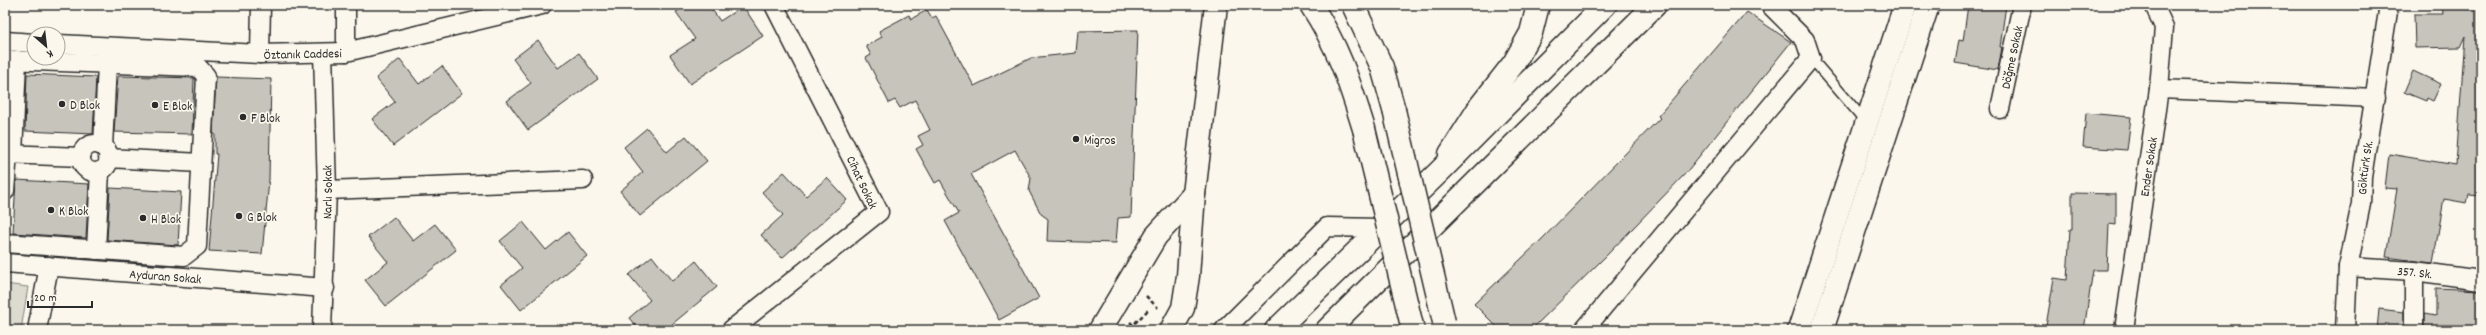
<svg xmlns="http://www.w3.org/2000/svg" width="2486" height="335" viewBox="0 0 2486 335" font-family="Dekko,sans-serif">
  <rect width="100%" height="100%" fill="#fbf7ec"/>
  <filter id="ink" filterUnits="userSpaceOnUse"><feTurbulence type="fractalNoise" baseFrequency=".025" numOctaves="2"/><feDisplacementMap in="SourceGraphic" scale="8" xChannelSelector="R" yChannelSelector="G"/><feConvolveMatrix kernelMatrix="1 2 1 2 8 2 1 2 1" color-interpolation-filters="sRGB"/></filter>
  <g filter="url(#ink)">
    <polygon fill="#dddad0" stroke="#84827e" points="5,284 28,287 21,330 5,330"/>
    <g fill="#c7c4bc" stroke="#2b2b2b">
      <polygon points="687,5 709,5 720,21 743,6 763,36 690,84 670,55 695,39 676,12"/>
      <polygon points="1968,5 2006,5 2000,47 2002,47 1998,70 1955,63 1959,40 1963,41"/>
      <polygon points="2442,5 2481,5 2481,196 2469,195 2467,203 2444,199 2433,263 2386,257 2397,189 2385,188 2389,154 2456,165 2465,36 2460,47 2415,48 2414,14 2443,14"/>
      <polygon points="927,10 932,18 936,16 974,86 1031,58 1076,53 1078,31 1138,30 1131,217 1118,218 1116,243 1047,241 1048,219 1041,214 1029,191 1031,178 1015,150 971,174 1039,298 999,320 945,221 959,213 940,180 935,183 916,149 923,145 918,136 930,130 915,100 900,108 895,100 889,103 866,58 871,55 866,46 882,37 879,31 909,15 911,19"/>
      <polygon points="1747,12 1791,42 1685,174 1606,256 1531,330 1500,330 1474,304 1542,239 1660,118 1658,116"/>
      <polygon points="538,40 558,68 579,53 598,79 528,130 507,101 531,83 513,59"/>
      <polygon points="400,59 419,84 442,66 462,93 393,146 372,119 395,102 376,78"/>
      <polygon points="2413,71 2441,84 2433,101 2427,98 2426,101 2404,92"/>
      <polygon points="27,74 96,77 93,134 25,131"/>
      <polygon points="118,76 194,78 192,134 114,132"/>
      <polygon points="216,77 271,79 269,180 262,254 209,251 217,154 215,154 215,134 213,134"/>
      <polygon points="2086,113 2131,117 2127,150 2083,147"/>
      <polygon points="647,128 667,152 686,136 707,161 640,216 620,191 643,172 624,147"/>
      <polygon points="784,172 806,196 827,178 847,200 782,258 761,235 783,215 762,192"/>
      <polygon points="16,180 89,184 86,238 13,233"/>
      <polygon points="110,188 181,192 178,245 107,240"/>
      <polygon points="2072,193 2116,194 2116,225 2109,224 2107,270 2093,270 2084,330 2046,326 2054,278 2067,280 2070,229 2072,229"/>
      <polygon points="394,217 413,241 435,224 456,250 386,306 365,280 388,262 368,237"/>
      <polygon points="523,222 546,250 568,232 587,256 521,310 501,285 522,268 500,241"/>
      <polygon points="652,256 672,281 696,261 717,287 665,330 639,330 629,318 650,300 629,275"/>
      <polygon points="2436,288 2480,290 2480,330 2424,330 2424,314 2436,316"/>
      <polygon points="2379,309 2404,312 2404,330 2377,330"/>
    </g>
    <g fill="none" stroke-linecap="round" stroke-linejoin="round">
      <defs>
        <polyline id="service" points="1811,58 1866,122"/>
        <g id="minor">
          <polyline points="5,41 34,43"/>
          <path id="s1" d="M58,44L260,54L346,52L542,5"/>
          <polyline points="346,52 346,5"/>
          <polyline points="260,54 261,5"/>
          <polyline points="5,60 198,67 206,76 197,246 184,256 5,243"/>
          <polyline points="2159,89 2376,98"/>
          <path id="s2" d="M2000,109L2022,5"/>
          <circle cx="95" cy="158" r="14"/>
          <polyline points="103,147 107,64"/>
          <polyline points="5,154 81,157"/>
          <polyline points="13,155 17,60"/>
          <polyline points="108,158 201,163"/>
          <polyline points="327,190 583,180"/>
          <polyline points="5,191 8,154"/>
          <polyline points="96,250 100,171"/>
          <path id="s3" d="M5,263L325,288"/>
          <path id="s4" d="M2348,267L2414,271L2481,280"/>
          <polyline points="37,330 49,266"/>
          <path id="s5" d="M322,330L327,190L323,53"/>
          <polyline points="731,330 879,212 774,5"/>
          <polyline points="1224,330 1327,227 1381,228"/>
          <polyline points="1584,330 1811,58 1805,40 1770,5"/>
          <path id="s6" d="M2124,330L2159,89L2164,27L2154,5"/>
          <path id="s7" d="M2345,330L2348,267L2361,204L2362,177L2389,5"/>
          <polyline points="2414,330 2414,271"/>
        </g>
        <polyline id="secondary" points="1100,330 1156,236 1194,194"/>
        <g id="primary">
          <path d="M1311,5C1339,48 1349,81 1364,129"/>
          <polyline points="1353,5 1382,67 1394,110"/>
          <polyline points="1450,154 1481,105 1514,63 1531,33 1538,5"/>
          <polyline points="1171,330 1183,308 1188,276 1194,194 1216,5"/>
          <polyline points="1799,330 1905,5"/>
          <polyline points="1822,330 1928,5"/>
        </g>
        <g id="trunk">
          <polyline points="1276,330 1439,172 1605,5"/>
          <polyline points="1327,330 1655,5"/>
        </g>
      </defs>
      <use href="#service" stroke="#2b2b2b" stroke-width="12"/>
      <use href="#minor" stroke="#2b2b2b" stroke-width="21"/>
      <use href="#secondary" stroke="#2b2b2b" stroke-width="25"/>
      <use href="#primary" stroke="#2b2b2b" stroke-width="25"/>
      <use href="#trunk" stroke="#2b2b2b" stroke-width="25"/>
      <g stroke="#2b2b2b" stroke-width="2.5" stroke-dasharray="4 3" stroke-linecap="butt">
        <polyline points="1146,296 1158,308"/>
        <polyline points="1130,322 1133,325 1148,310"/>
      </g>
      <use href="#service" stroke="#fbf7ec" stroke-width="9"/>
      <use href="#minor" stroke="#fbf7ec" stroke-width="18"/>
      <use href="#secondary" stroke="#fbf7ec" stroke-width="22"/>
      <use href="#primary" stroke="#fbf7ec" stroke-width="22"/>
      <use href="#trunk" stroke="#fbf7ec" stroke-width="22"/>
      <defs>
        <g id="primary-bridge">
          <polyline points="1394,110 1444,322"/>
          <polyline points="1364,129 1413,330"/>
        </g>
      </defs>
      <use href="#primary-bridge" stroke="#2b2b2b" stroke-width="25" stroke-linecap="butt"/>
      <use href="#primary-bridge" stroke="#fbf7ec" stroke-width="22"/>
    </g>
  </g>
  <g fill="#2b2b2b" stroke="#fbf7ec" stroke-width="1.5">
    <circle cx="62" cy="104" r="4"/>
    <circle cx="155" cy="105" r="4"/>
    <circle cx="243" cy="117" r="4"/>
    <circle cx="1076" cy="139" r="4"/>
    <circle cx="51" cy="210" r="4"/>
    <circle cx="239" cy="216" r="4"/>
    <circle cx="143" cy="218" r="4"/>
  </g>
  <g text-anchor="middle" stroke-width="3.5" stroke-linejoin="round" paint-order="stroke">
    <g font-size="13" fill="#2b2b2b" stroke="#fbf7ec">
      <text dy="5" stroke="none"><textPath href="#s1" startOffset="245">Öztanık Caddesi</textPath></text>
      <text dy="5" stroke="none"><textPath href="#s2" startOffset="53">Döğme Sokak</textPath></text>
      <text dy="5" stroke="none"><textPath href="#s6" startOffset="165">Ender Sokak</textPath></text>
      <text dy="5" stroke="none"><textPath href="#s7" startOffset="164">Göktürk Sk.</textPath></text>
      <text transform="translate(863 182) rotate(65)" y="5">Cihat Sokak</text>
      <text dy="5" stroke="none"><textPath href="#s5" startOffset="138">Narlı Sokak</textPath></text>
      <text dy="5" stroke="none"><textPath href="#s4" startOffset="67">357. Sk.</textPath></text>
      <text dy="5" stroke="none"><textPath href="#s3" startOffset="161">Ayduran Sokak</textPath></text>
    </g>
    <g font-size="13" fill="#2b2b2b" stroke="#fbf7ec" text-anchor="start">
      <text x="70" y="109">D Blok</text>
      <text x="163" y="110">E Blok</text>
      <text x="251" y="122">F Blok</text>
      <text x="1084" y="144">Migros</text>
      <text x="59" y="215">K Blok</text>
      <text x="247" y="221">G Blok</text>
      <text x="151" y="223">H Blok</text>
    </g>
  </g>
  <rect width="2486" height="335" fill="none" stroke="#fbf7ec" stroke-width="20"/>
  <rect x="10" y="10" width="2466" height="315" fill="none" stroke="#2b2b2b" stroke-width="1.5" filter="url(#ink)"/>
  <g transform="translate(46 46) rotate(152)"><circle r="19" fill="#fbf7ec" stroke="#a8a59f"/>
  <path d="M0-3L7 15L0 10L-7 15Z" fill="#2b2b2b"/>
  <text y="-6" font-size="11" font-weight="bold" text-anchor="middle" fill="#2b2b2b">K</text>
  </g>
  <path d="M28 301v6h64v-6" fill="none" stroke="#2b2b2b" stroke-width="2"/>
  <text x="34" y="301" font-size="12" fill="#2b2b2b" stroke="#fbf7ec" stroke-width="3" paint-order="stroke">20 m</text>
</svg>
